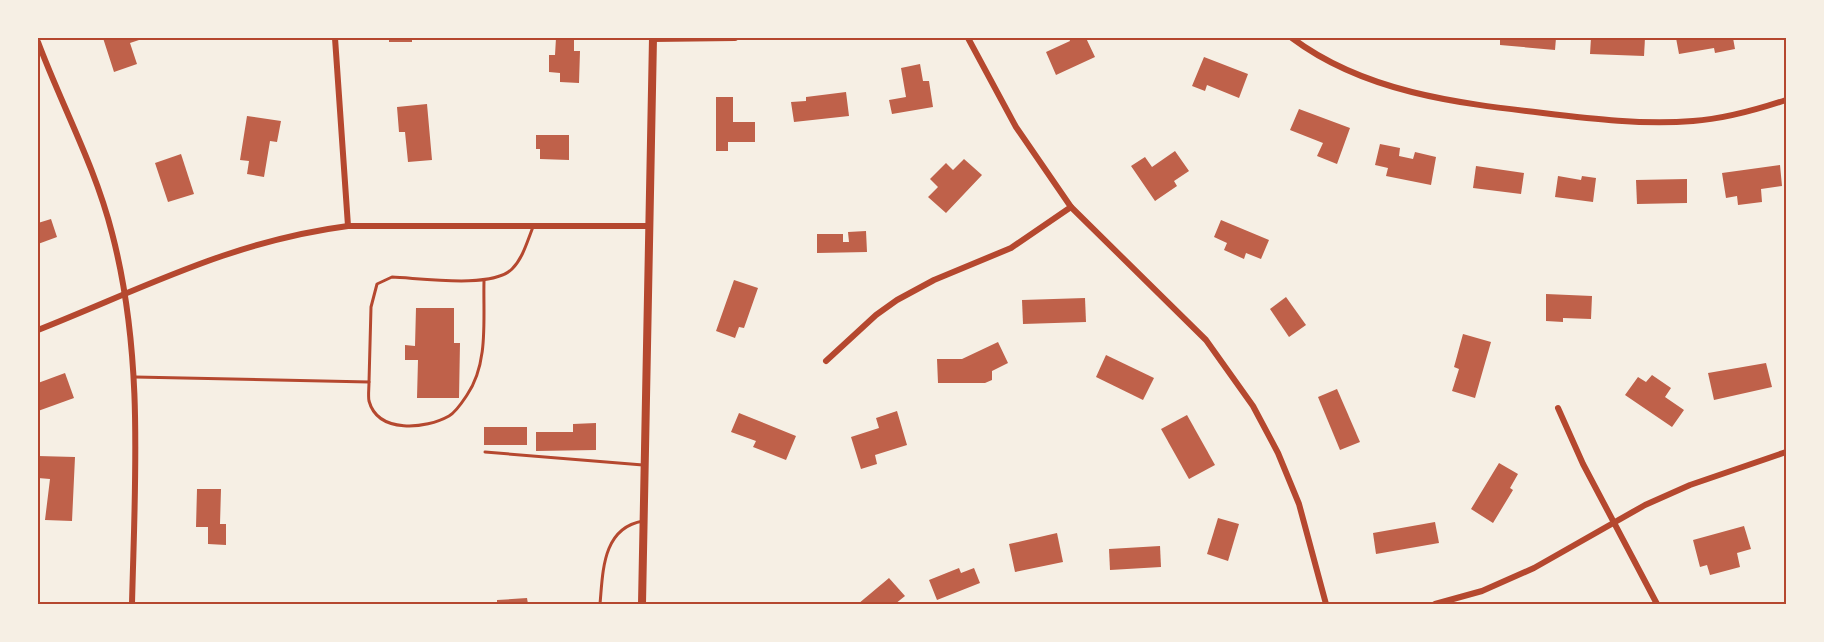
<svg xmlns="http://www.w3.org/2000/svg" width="1824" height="642" viewBox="0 0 1824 642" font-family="Quicksand,sans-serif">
  <rect width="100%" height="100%" fill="#f6efe4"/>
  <g fill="#bf614a">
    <polygon points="103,38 145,38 130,43 137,64 114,72"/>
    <polygon points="234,38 263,38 263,39 234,40"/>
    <rect x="389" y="38" width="23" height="4"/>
    <polygon points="556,38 574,38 574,51 580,51 579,83 560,82 560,73 549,72 549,55 555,55"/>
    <polygon points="1069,38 1086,38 1095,57 1056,75 1046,52 1070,41"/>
    <polygon points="1500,38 1556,38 1555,50 1500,45"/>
    <polygon points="1591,38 1645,38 1644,56 1590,54"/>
    <polygon points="1676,38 1733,38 1735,49 1715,53 1714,48 1679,54"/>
    <polygon points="1204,57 1248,74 1239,98 1207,85 1205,91 1192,86"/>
    <polygon points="920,64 923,81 929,81 933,107 892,114 889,100 906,97 901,68"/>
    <polygon points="846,92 849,116 794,122 791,102 806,101 806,97"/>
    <polygon points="716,97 733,97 733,122 755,122 755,142 728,142 728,151 716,151"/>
    <polygon points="427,104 432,160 408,162 405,132 399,132 397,107"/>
    <polygon points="1299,109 1350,128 1337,164 1317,156 1323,143 1290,130"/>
    <polygon points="247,116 281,121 277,142 270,141 264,177 247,174 249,161 240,160"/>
    <polygon points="536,135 569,135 569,160 540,159 540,149 536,149"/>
    <polygon points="1380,144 1400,148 1399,156 1413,159 1415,152 1436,157 1431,185 1386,176 1388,168 1375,165"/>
    <polygon points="1175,151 1189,171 1174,181 1177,186 1155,201 1131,166 1145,157 1152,167"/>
    <polygon points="181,154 194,194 168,202 155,163"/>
    <polygon points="964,159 982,175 946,213 928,197 938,187 930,179 946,163 953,170"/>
    <polygon points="1780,165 1782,186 1761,189 1762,202 1738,205 1737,196 1726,198 1722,173"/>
    <polygon points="1476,166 1524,173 1521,194 1473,188"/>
    <polygon points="1558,176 1581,180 1582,176 1596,178 1593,202 1555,197"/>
    <polygon points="1687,179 1687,203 1637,204 1636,180"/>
    <polygon points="51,219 57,237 38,244 38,223"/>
    <polygon points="1221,220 1269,240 1261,259 1246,253 1244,259 1224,250 1227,243 1214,237"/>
    <polygon points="866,231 867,252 817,253 817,234 843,234 843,242 849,242 848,232"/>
    <polygon points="734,280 758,288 744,328 739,327 735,338 716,331"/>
    <polygon points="1546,294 1592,296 1591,319 1563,318 1563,322 1546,321"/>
    <polygon points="1286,297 1306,325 1289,337 1270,309"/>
    <polygon points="1085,298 1086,322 1023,324 1022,300"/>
    <polygon points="416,308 454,308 454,343 460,343 459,398 417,398 418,360 405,360 405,345 415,346"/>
    <polygon points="1463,334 1491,342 1475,398 1452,391 1459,369 1454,367"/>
    <polygon points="998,342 1008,363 992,371 992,380 985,383 938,383 937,359 962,359"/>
    <polygon points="1106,355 1154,378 1143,400 1096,377"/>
    <polygon points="1766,363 1772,387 1714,400 1708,373"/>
    <polygon points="65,373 74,398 38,411 38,383"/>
    <polygon points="1652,375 1671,388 1665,397 1684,410 1672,427 1625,395 1638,377 1646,382"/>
    <polygon points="1337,389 1360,442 1340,450 1318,397"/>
    <polygon points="897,411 907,445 875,455 877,464 861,469 851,437 879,428 876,418"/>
    <polygon points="739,413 796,436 786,460 753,447 756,441 731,432"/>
    <polygon points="1187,415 1215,465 1189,479 1161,429"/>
    <polygon points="596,423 596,450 536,451 536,432 573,432 573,424"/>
    <rect x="484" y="427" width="43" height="18"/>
    <polygon points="38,456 75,457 72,521 45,520 50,479 38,478"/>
    <polygon points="1499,463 1518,474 1510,488 1513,490 1493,523 1471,509"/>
    <polygon points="197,489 221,489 220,524 226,524 226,545 208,544 208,527 196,527"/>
    <polygon points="1218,518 1239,524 1228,561 1207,554"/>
    <polygon points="1435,522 1439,543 1376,554 1373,533"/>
    <polygon points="1744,526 1751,549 1737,553 1740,567 1710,575 1707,565 1700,567 1693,540"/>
    <polygon points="1057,533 1063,562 1015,572 1009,544"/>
    <polygon points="1160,546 1161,567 1110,570 1109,549"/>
    <polygon points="959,568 961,573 974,568 980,583 937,600 929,580"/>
    <polygon points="889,578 905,596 895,604 858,604"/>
    <polygon points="527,598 528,604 497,604 497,600"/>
  </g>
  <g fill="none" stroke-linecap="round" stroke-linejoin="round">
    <g stroke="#b5482f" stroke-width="3">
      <path d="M135,377L369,382L371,307L377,284L392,277C420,278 492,289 512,269C523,258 527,242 533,227"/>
      <path d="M369,382C369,388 368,396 369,401C378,434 426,429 449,416C456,412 463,401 467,395C489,363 483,318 484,281"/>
      <polyline points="485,452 643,465"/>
      <path d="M600,604C603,572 602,528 643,521"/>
    </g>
    <g stroke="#b5482f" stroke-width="6">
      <polyline points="335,38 348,226"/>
      <polyline points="968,38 1016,127 1071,207 1206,340 1253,406 1278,453 1299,504 1326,604"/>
      <path d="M1292,38C1364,92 1456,103 1543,113C1593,119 1643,125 1693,121C1725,119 1756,110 1786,100"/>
      <polyline points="653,39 735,38"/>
      <path d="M38,42C62,106 95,166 112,233C144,355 135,479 132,604"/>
      <path d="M38,330C144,288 232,241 348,226H650"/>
      <polyline points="826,361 876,315 897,300 934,280 1011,248 1071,207"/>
      <polyline points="1558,408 1583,464 1657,604"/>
      <polyline points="1435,604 1482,591 1534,568 1645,505 1690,485 1786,452"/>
    </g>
    <polyline stroke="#b5482f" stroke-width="8" points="642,604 653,38"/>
  </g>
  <rect width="1824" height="642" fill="none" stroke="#f6efe4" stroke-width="78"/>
  <rect x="39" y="39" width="1746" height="564" fill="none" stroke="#b5482f" stroke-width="2"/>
</svg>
